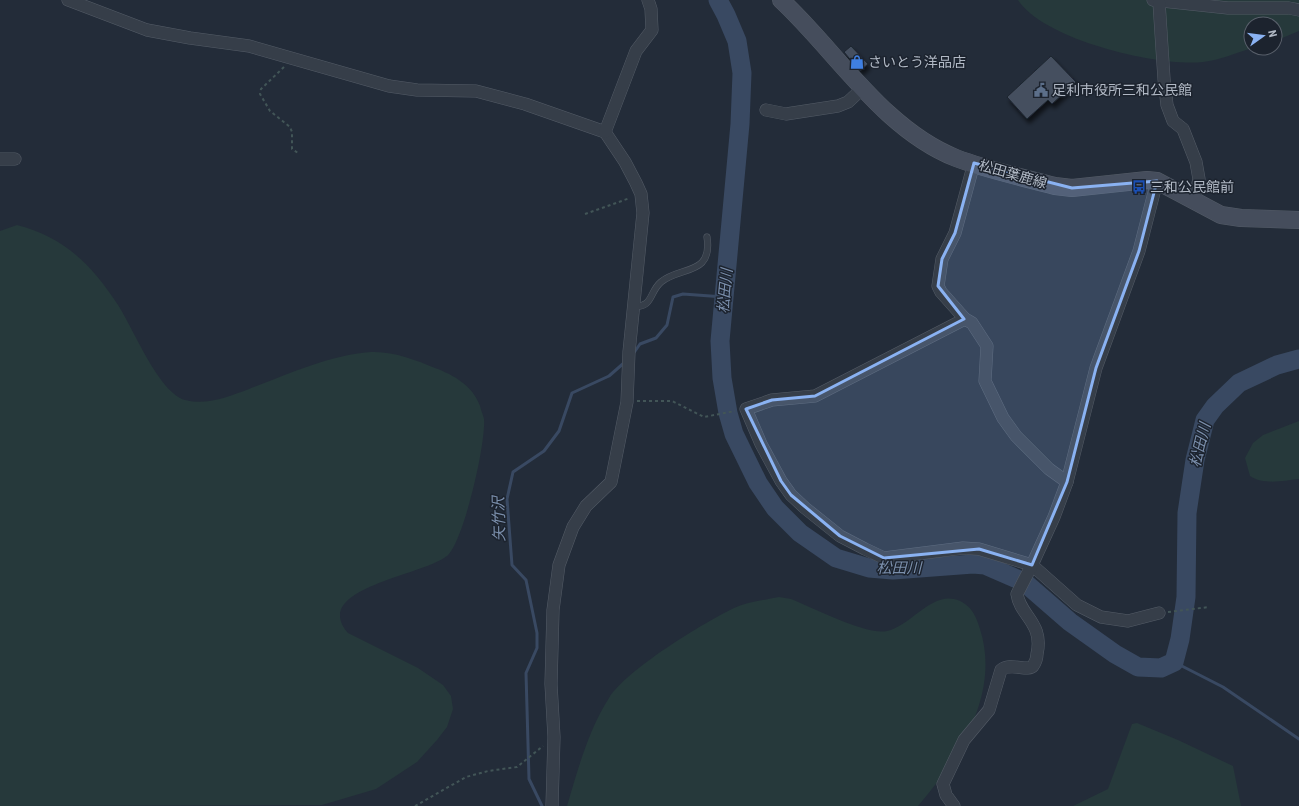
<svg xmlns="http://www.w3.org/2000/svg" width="1299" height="806" viewBox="0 0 1299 806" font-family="'Roboto Condensed','Noto Sans JP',sans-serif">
  <defs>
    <filter id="shadow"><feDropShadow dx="2.5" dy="4.5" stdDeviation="2" flood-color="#0009"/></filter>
  </defs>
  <rect width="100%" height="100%" fill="#232c39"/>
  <g fill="#26393b">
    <path d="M1018,0H1299V31L1275,41V24H1251V48H1252C1236,53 1220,60 1203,62C1158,67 1044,40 1018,0Z"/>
    <path d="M17,225C64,237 92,265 118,305C133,328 159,393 185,400C207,406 230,396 249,389C289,374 329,355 371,352C393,351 416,360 435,368C454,375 473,386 480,406C481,410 483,415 484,419C486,443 465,535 449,554C430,575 308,587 348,633L418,668L443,685L451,696L453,709L447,727L437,740L417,762L376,789L322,805L0,806V231Z"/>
    <path d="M1299,421V479C1282,481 1264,485 1250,476L1245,458L1253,443L1263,435Z"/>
    <path d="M779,597L791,599C811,607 868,636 887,631C910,626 930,594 954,599C970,603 976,615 980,629C1001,694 958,759 918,806H567C578,769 588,731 609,698C626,670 703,623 734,608C747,602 765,600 779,597Z"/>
    <polygon points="1137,723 1178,740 1233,766 1241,806 1073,806 1108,789 1132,724"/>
  </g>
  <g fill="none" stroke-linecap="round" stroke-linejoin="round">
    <g stroke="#394962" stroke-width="3">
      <polyline points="633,354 640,344 656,338 667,325 673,297 683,294 724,297"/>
      <polyline points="1174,662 1223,687 1299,739"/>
      <polyline points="542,806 529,779 526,673 537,648 537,633 526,580 512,565 507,499 513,472 544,451 559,431 572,393 609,376 625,362"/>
    </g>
    <polyline stroke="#394962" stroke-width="19" points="718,0 726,15 737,41 742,73 740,124 720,341 722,378 728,413 734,434 758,483 775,508 800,533 836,558 869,568 893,570 973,564 985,565 1024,582 1070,622 1115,654 1138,667 1161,668 1174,662 1180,639 1186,597 1187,513 1195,460 1205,420 1215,406 1239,383 1277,365 1299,359"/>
  </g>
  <g fill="#444f5e" stroke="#1e2530" filter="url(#shadow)">
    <polygon points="851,46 868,64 860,71 844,52"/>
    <polygon points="1051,56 1076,82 1052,104 1048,100 1027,119 1007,97"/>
  </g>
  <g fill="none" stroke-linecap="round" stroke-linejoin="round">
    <defs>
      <path id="service" d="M634,306C653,308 649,292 661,282C680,266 713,276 707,237"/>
      <g id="minor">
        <polyline points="68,0 147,30 190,38 249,46 389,86 417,90 476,91 525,104 605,132 625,162 636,183 641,194 643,213 629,352 627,402 611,482 586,506 573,527 559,565 553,610 551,684 554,737 552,806"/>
        <polyline points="1153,0 1228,8 1289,8 1299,10"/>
        <polyline points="1159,2 1164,79 1167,105 1173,121 1183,129 1196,162 1199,179 1194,201"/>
        <polyline points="766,110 786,114 838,106 848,102 863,88"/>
        <polyline points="605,132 636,51 652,30 651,9 648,0"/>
        <polyline points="0,159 15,159"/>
        <polyline points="974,163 955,233 942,259 938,286 941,292 965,319 815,396 772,400 746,409 761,444 781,481 791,495 805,508 840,536 865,549 884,558 963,548 979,549 1032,565 1077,605 1101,617 1128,621 1159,613"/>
        <polyline points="965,319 972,323 987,346 985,381 1003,418 1016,436 1049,469 1067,482"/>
        <path d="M954,806L946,795L943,784L964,740L989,710L1001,670C1010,662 1028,672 1033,666C1035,663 1037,657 1037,654C1044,623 1020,616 1017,594L1032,565L1054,517L1067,482L1096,368L1139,251L1157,181"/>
      </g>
      <path id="secondary" d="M781,0C836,51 883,129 956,158C987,170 1022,177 1055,186L1072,188L1147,180L1157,181L1221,215L1241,218L1299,220"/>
    </defs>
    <use href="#service" stroke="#545c67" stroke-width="7"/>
    <use href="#minor" stroke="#545c67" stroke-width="13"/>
    <use href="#secondary" stroke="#545c67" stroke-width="18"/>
    <g stroke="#425557" stroke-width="2" stroke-dasharray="3 3" stroke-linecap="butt">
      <polyline points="284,67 261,89 260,94 270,111 290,127 292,132 292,149 298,153"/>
      <polyline points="585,214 630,198"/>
      <polyline points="637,401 672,401 704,417 735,411"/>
      <polyline points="1168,612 1209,607"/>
      <polyline points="415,806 466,777 488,771 517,767 543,746"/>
    </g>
    <use href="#service" stroke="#363e49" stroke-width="6"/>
    <use href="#minor" stroke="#363e49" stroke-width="12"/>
    <use href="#secondary" stroke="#454d5c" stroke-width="17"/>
  </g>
  <path fill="#8ab2f2" fill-opacity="0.2" stroke="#8ab2f2" stroke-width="3" stroke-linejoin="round" d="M974,163L1072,188L1157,181L1139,251L1096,368L1067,482L1032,565L979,549L884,558L840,536L791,495L781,481L746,409L772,400L815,396L964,319L938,286L942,259L955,233Z"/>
  <defs>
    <symbol id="shop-bare" viewBox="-9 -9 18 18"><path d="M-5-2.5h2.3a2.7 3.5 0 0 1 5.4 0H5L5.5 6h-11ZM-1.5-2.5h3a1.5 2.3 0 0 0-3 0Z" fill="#3f7fe0" stroke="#1c232e" stroke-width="2.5" paint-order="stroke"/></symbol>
    <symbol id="civic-bare" viewBox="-9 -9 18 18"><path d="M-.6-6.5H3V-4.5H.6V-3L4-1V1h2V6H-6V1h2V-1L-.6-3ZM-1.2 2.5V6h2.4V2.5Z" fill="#5c6f8a" stroke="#1c232e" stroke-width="2.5" paint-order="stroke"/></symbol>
    <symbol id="bus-bare" viewBox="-9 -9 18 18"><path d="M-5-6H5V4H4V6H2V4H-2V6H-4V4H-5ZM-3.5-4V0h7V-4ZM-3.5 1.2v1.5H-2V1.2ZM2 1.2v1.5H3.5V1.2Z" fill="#1a4fb4" stroke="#1c232e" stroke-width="2.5" paint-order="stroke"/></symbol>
  </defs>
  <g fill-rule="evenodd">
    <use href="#shop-bare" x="847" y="52" width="20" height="20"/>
    <use href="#civic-bare" x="1031" y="80" width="20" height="20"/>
    <use href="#bus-bare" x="1129" y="177" width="20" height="20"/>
  </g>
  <g text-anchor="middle" stroke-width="3" stroke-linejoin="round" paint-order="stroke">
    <g font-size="14" fill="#b1b9c5" stroke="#1c232e" text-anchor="start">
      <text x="868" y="67">さいとう洋品店</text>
      <text x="1052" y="95">足利市役所三和公民館</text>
      <text x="1150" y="192">三和公民館前</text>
    </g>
    <g font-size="14" fill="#b1b9c5" stroke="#1c232e">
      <text transform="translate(1013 174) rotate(16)" y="5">松田葉鹿線</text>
    </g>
    <g font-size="15" font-style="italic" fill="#7b8fac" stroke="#1c232e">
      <text transform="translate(725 291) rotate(-85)" y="5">松田川</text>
      <text transform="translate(1200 445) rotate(-76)" y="5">松田川</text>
      <text transform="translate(499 519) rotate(-91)" y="5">矢竹沢</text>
      <text x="899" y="573">松田川</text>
    </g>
  </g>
  <g transform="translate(1263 36) rotate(76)"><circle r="19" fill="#1c232e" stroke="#585f6a"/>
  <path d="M0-3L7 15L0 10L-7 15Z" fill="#8ab2f2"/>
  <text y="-6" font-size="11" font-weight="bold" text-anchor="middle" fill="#b1b9c5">N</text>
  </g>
</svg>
